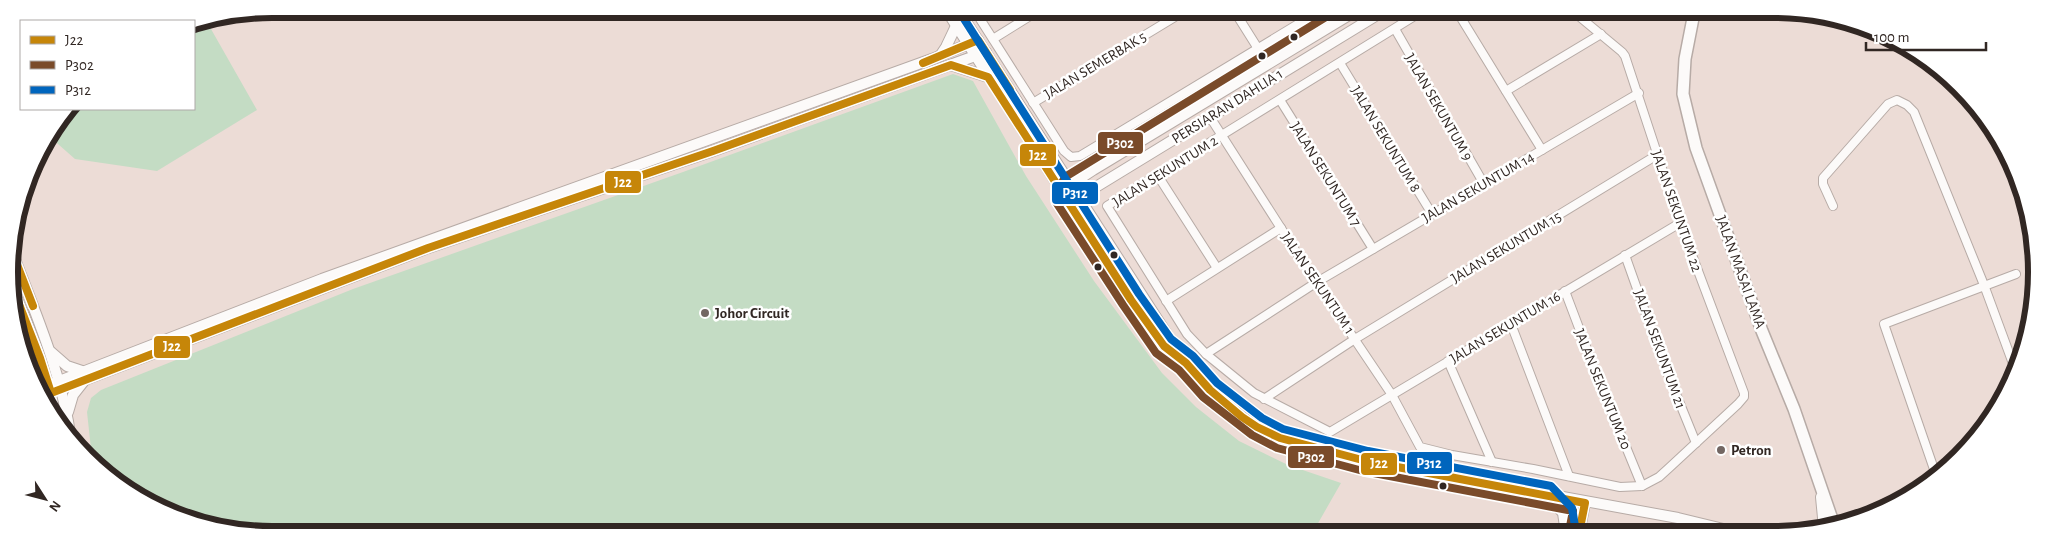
<svg xmlns="http://www.w3.org/2000/svg" width="2046" height="544" viewBox="0 0 2046 544" font-family="'Alegreya Sans',sans-serif">
  <rect width="100%" height="100%" fill="#ecdcd6"/>
  <g fill="#c4dcc4">
    <polygon points="207,22 257,110 157,171 75,159 50,137 72,109 194,109 194,24"/>
    <polygon points="953,74 973,81 1026,176 1094,281 1162,373 1196,407 1239,441 1288,465 1341,483 1313,532 221,530 140,500 92,458 87,412 91,398 101,390 353,289 683,172"/>
  </g>
  <g fill="none" stroke-linecap="round" stroke-linejoin="round">
    <defs>
      <g id="street">
        <polyline points="975,11 1064,151 1071,157 1080,156 1318,12"/>
        <polyline points="1235,12 1257,47"/>
        <polyline points="1421,12 1107,206 1187,334 1206,354 1254,393 1330,432 1680,223"/>
        <polyline points="1458,13 1542,150"/>
        <polyline points="1395,29 1484,184"/>
        <polyline points="993,39 1038,11"/>
        <polyline points="1340,63 1432,214"/>
        <polyline points="1506,91 1601,34"/>
        <polyline points="1280,100 1373,249"/>
        <polyline points="1033,103 1183,12"/>
        <polyline points="1210,117 1300,258 1392,395 1420,447 1452,455 1533,469 1620,487 1642,486 1659,477 1670,467 1738,404 1744,397 1744,393 1680,223 1625,56 1622,52 1575,13"/>
        <polyline points="1160,179 1217,268"/>
        <polyline points="1833,206 1823,184 1823,178 1888,104 1897,100 1907,105 1914,112 1984,285 2015,369"/>
        <polyline points="1625,255 1663,362 1696,443"/>
        <polyline points="1565,291 1601,386 1642,486"/>
        <polyline points="1166,301 1281,228"/>
        <polyline points="1511,324 1569,476"/>
        <polyline points="1206,354 1317,282 1639,93"/>
        <polyline points="1448,361 1492,462"/>
        <polyline points="1264,399 1355,339 1657,155"/>
        <polyline points="1936,475 1884,324 2016,274"/>
      </g>
      <g id="secondary">
        <polyline points="947,11 1131,300 1164,346 1186,363 1210,390 1242,417 1257,427 1280,438 1366,461 1678,518 1740,533"/>
        <polyline points="959,11 1181,356"/>
        <polyline points="940,56 946,47 956,26"/>
        <polyline points="951,65 988,77"/>
        <polyline points="1068,190 1070,185 1093,170 1354,12"/>
        <polyline points="1085,208 1085,198 1091,190 1382,12"/>
        <path d="M11,249C35,312 62,373 71,440"/>
        <path d="M12,287C29,328 48,370 55,415"/>
        <polyline points="51,352 67,366 85,372"/>
        <polyline points="49,385 322,279 932,59 978,40"/>
        <polyline points="51,393 428,248 713,151 986,52"/>
        <polyline points="68,412 73,395 84,381"/>
        <polyline points="1547,495 1563,513 1566,533"/>
        <polyline points="1821,497 1824,528"/>
        <polyline points="1579,533 1585,503"/>
      </g>
      <polyline id="primary" points="1694,13 1685,59 1683,94 1696,148 1762,331 1794,409 1834,525"/>
    </defs>
    <use href="#street" stroke="#b7aba6" stroke-width="10"/>
    <use href="#secondary" stroke="#b7aba6" stroke-width="12"/>
    <use href="#primary" stroke="#b7aba6" stroke-width="14"/>
    <use href="#street" stroke="#fcfaf9" stroke-width="8"/>
    <use href="#secondary" stroke="#fcfaf9" stroke-width="10"/>
    <use href="#primary" stroke="#fcfaf9" stroke-width="11"/>
    <defs>
      <g id="bus-1">
        <polyline points="923,63 978,40 1010,90"/>
        <polyline points="11,249 33,306"/>
        <polyline points="13,289 40,358 51,393 428,248 713,151 951,65 988,77 1131,300 1164,346 1186,363 1210,390 1242,417 1257,427 1280,438 1366,461 1585,503 1579,533"/>
      </g>
      <polyline id="bus-2" points="1334,12 1065,177 1056,194 1056,202 1123,305 1156,353 1179,370 1203,397 1252,435 1277,448 1363,471 1573,511 1569,531"/>
      <polyline id="bus-3" points="959,11 1139,294 1171,339 1193,356 1217,383 1262,418 1283,429 1368,451 1551,486 1572,508 1576,532"/>
    </defs>
    <use href="#bus-1" stroke="#fff" stroke-width="11"/>
    <use href="#bus-2" stroke="#fff" stroke-width="11"/>
    <use href="#bus-3" stroke="#fff" stroke-width="11"/>
    <use href="#bus-1" stroke="#c68609" stroke-width="8"/>
    <use href="#bus-2" stroke="#7a4b2a" stroke-width="8"/>
    <use href="#bus-3" stroke="#0065bd" stroke-width="8"/>
  </g>
  <g fill="#312723" stroke="#fff" stroke-width="2">
    <circle cx="1294" cy="37" r="4.5"/>
    <circle cx="1262" cy="56" r="4.5"/>
    <circle cx="1114" cy="255" r="4.5"/>
    <circle cx="1098" cy="267" r="4.5"/>
    <circle cx="1443" cy="486" r="4.5"/>
  </g>
  <g fill="#726662" stroke="#fff" stroke-width="2">
    <circle cx="705" cy="313" r="5"/>
    <circle cx="1721" cy="450" r="5"/>
  </g>
  <g text-anchor="middle" stroke-width="5" stroke-linejoin="round" paint-order="stroke">
    <g font-size="15" fill="#312723" stroke="#fff">
      <text transform="translate(1095 65) rotate(-31)" y="5">JALAN SEMERBAK 5</text>
      <text transform="translate(1227 106) rotate(-32)" y="5">PERSIARAN DAHLIA 1</text>
      <text transform="translate(1439 107) rotate(60)" y="5">JALAN SEKUNTUM 9</text>
      <text transform="translate(1386 139) rotate(59)" y="5">JALAN SEKUNTUM 8</text>
      <text transform="translate(1165 171) rotate(-32)" y="5">JALAN SEKUNTUM 2</text>
      <text transform="translate(1326 174) rotate(58)" y="5">JALAN SEKUNTUM 7</text>
      <text transform="translate(1478 187) rotate(-30)" y="5">JALAN SEKUNTUM 14</text>
      <text transform="translate(1677 211) rotate(71)" y="5">JALAN SEKUNTUM 22</text>
      <text transform="translate(1506 247) rotate(-31)" y="5">JALAN SEKUNTUM 15</text>
      <text transform="translate(1741 272) rotate(70)" y="5">JALAN MASAI LAMA</text>
      <text transform="translate(1318 283) rotate(56)" y="5">JALAN SEKUNTUM 1</text>
      <text transform="translate(1505 327) rotate(-31)" y="5">JALAN SEKUNTUM 16</text>
      <text transform="translate(1660 349) rotate(70)" y="5">JALAN SEKUNTUM 21</text>
      <text transform="translate(1603 389) rotate(68)" y="5">JALAN SEKUNTUM 20</text>
    </g>
    <g font-size="15" font-weight="bold" fill="#312723" stroke="#fff" text-anchor="start">
      <text x="715" y="318">Johor Circuit</text>
      <text x="1731" y="455">Petron</text>
    </g>
  </g>
  <path d="M0 0H2046V544H0ZM272 18H1774A254 254 0 0 1 2028 272V272A254 254 0 0 1 1774 526H272A254 254 0 0 1 18 272V272A254 254 0 0 1 272 18Z" fill="#fff" fill-rule="evenodd"/>
  <path fill="none" stroke="#312723" stroke-width="6" d="M272 18H1774A254 254 0 0 1 2028 272V272A254 254 0 0 1 1774 526H272A254 254 0 0 1 18 272V272A254 254 0 0 1 272 18Z"/>
  <g stroke="#fff" stroke-width="2">
    <rect x="1097" y="131" width="47" height="24" rx="5" fill="#7a4b2a"/>
    <rect x="1019" y="143" width="38" height="24" rx="5" fill="#c68609"/>
    <rect x="604" y="170" width="38" height="24" rx="5" fill="#c68609"/>
    <rect x="1051" y="181" width="48" height="24" rx="5" fill="#0065bd"/>
    <rect x="153" y="335" width="38" height="24" rx="5" fill="#c68609"/>
    <rect x="1287" y="445" width="48" height="24" rx="5" fill="#7a4b2a"/>
    <rect x="1406" y="451" width="47" height="24" rx="5" fill="#0065bd"/>
    <rect x="1360" y="452" width="38" height="24" rx="5" fill="#c68609"/>
  </g>
  <g font-size="14" text-anchor="middle" font-weight="bold" fill="#fff">
    <text x="1120" y="148">P302</text>
    <text x="1038" y="160">J22</text>
    <text x="623" y="187">J22</text>
    <text x="1075" y="198">P312</text>
    <text x="172" y="351">J22</text>
    <text x="1311" y="462">P302</text>
    <text x="1429" y="468">P312</text>
    <text x="1379" y="468">J22</text>
  </g>
  <rect x="20" y="20" width="175" height="90" fill="#ffffff" stroke="#ada9a7"/>
  <rect x="30" y="36" width="25" height="8" fill="#c68609" stroke="#ada9a7"/>
  <text x="65" y="45" font-size="15" fill="#312723">J22</text>
  <rect x="30" y="61" width="25" height="8" fill="#7a4b2a" stroke="#ada9a7"/>
  <text x="65" y="70" font-size="15" fill="#312723">P302</text>
  <rect x="30" y="86" width="25" height="8" fill="#0065bd" stroke="#ada9a7"/>
  <text x="65" y="95" font-size="15" fill="#312723">P312</text>
  <g transform="translate(45 499) rotate(126)" stroke="#ffffff" stroke-width="4" paint-order="stroke">
  <path d="M0-4L9 19L0 12L-9 19Z" fill="#312723"/>
  <text y="-8" font-size="14" font-weight="bold" text-anchor="middle" fill="#312723">N</text>
  </g>
  <path d="M1866 42v8h120v-8" fill="none" stroke="#312723" stroke-width="2.5"/>
  <text x="1874" y="42" font-size="15" fill="#312723" stroke="#ffffff" stroke-width="4" paint-order="stroke">100 m</text>
</svg>
